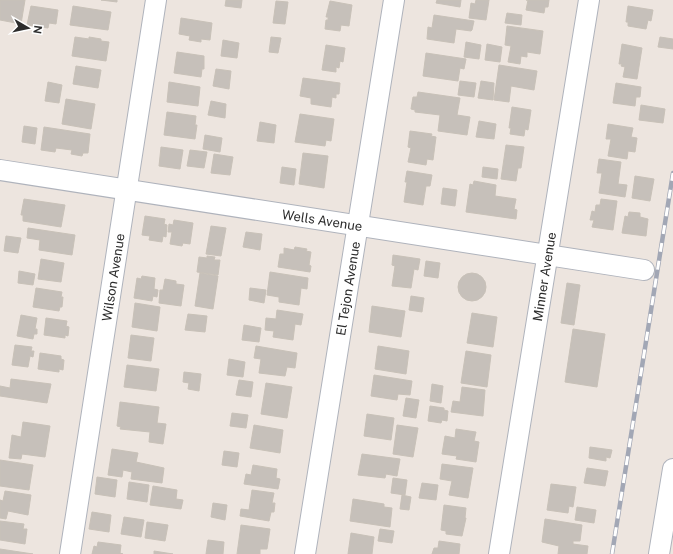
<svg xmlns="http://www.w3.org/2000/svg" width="673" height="554" viewBox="0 0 673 554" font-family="'Public Sans',sans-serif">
  <rect width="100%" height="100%" fill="#ede5df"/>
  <g fill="#c6c0ba" stroke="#c8c1b8">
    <polygon points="0,0 25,0 21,24 0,20"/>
    <polygon points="101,0 117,0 117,2"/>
    <polygon points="226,0 242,0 241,8 225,6"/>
    <polygon points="437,0 461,0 460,7 436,3"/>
    <polygon points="476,0 489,0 486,20 469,18 471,3 475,4"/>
    <polygon points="526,0 549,0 548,7 545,7 544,13 526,10 528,0"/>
    <polygon points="276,1 288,2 285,24 273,23"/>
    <polygon points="330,1 352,5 349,26 341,25 340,31 325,29 326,20 328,20 328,17 326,17"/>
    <polygon points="31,6 58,10 56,24 49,23 48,28 27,25"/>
    <polygon points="73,6 111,12 108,30 70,25"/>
    <polygon points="628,6 653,10 651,21 648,20 646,29 628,26 628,22 626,22"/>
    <polygon points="507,13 522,15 521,25 505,23"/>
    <polygon points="434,15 474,21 472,30 471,31 456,29 454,43 427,39 428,27 432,28"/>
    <polygon points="181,18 212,23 210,40 201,39 201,42 189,40 190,36 179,34"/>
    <polygon points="507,26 543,31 540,54 527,52 527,57 521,56 520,64 508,62 511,46 505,45"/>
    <polygon points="75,37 89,39 89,37 101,39 101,41 109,42 106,61 72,56"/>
    <polygon points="271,37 281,38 278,53 269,52"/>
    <polygon points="660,37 673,39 673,49 658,47"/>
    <polygon points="223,40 239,43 237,58 221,56"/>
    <polygon points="466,42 481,45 479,59 464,57"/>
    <polygon points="487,44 502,47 500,62 485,60"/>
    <polygon points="622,44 642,48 637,79 623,77 625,67 621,66 622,64 619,64"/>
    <polygon points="326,45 345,48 343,62 340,61 339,68 336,67 336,72 322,70"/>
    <polygon points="177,52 204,56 204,69 202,69 201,77 174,73"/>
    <polygon points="426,53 466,59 464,69 460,68 458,81 423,76"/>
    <polygon points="499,65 537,71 534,90 511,86 509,102 494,100"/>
    <polygon points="76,66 101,70 98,88 73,84"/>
    <polygon points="216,69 231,71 229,89 213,86"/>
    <polygon points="303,78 340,83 339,94 336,94 336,98 332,97 331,107 311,104 311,98 300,96"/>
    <polygon points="460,81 476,83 474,97 458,95"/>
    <polygon points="481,81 494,83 493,100 478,98"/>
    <polygon points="48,82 62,85 59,103 45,101"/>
    <polygon points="169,82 200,87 198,106 167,102"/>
    <polygon points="616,83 641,87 640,97 636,97 635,106 613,103"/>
    <polygon points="418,92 460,98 457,115 470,117 467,135 438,131 440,115 415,112 415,110 411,109 413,97 417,97"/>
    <polygon points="66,99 95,104 91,129 62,124"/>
    <polygon points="211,101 226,104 225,118 208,115"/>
    <polygon points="641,105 665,109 663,123 639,120"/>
    <polygon points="512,107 531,110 528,130 525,129 524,136 510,134 511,128 509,128"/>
    <polygon points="167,112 196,116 195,125 197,125 195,139 164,135"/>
    <polygon points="300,114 334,119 331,141 326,140 325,146 295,142"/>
    <polygon points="479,121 496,124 494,139 476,137"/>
    <polygon points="260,122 276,125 274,143 257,141"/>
    <polygon points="608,124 633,128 631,137 637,138 635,152 628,151 627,159 608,156 611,139 606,139"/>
    <polygon points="24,126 37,128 35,144 22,142"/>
    <polygon points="44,127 90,134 88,153 83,153 82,156 71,154 72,150 56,148 55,152 41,150"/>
    <polygon points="410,131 432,134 431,136 436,137 433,160 427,159 426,165 408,162 411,148 408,147"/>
    <polygon points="205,135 222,138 220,152 203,149"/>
    <polygon points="506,145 524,147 521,168 518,168 516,181 501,179"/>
    <polygon points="161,147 183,150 180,169 159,166"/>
    <polygon points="190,150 207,152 204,168 187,166"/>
    <polygon points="303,153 328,156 324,188 299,184"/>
    <polygon points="214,154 233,157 230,175 211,173"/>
    <polygon points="599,159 621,162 618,184 627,185 625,197 599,193 602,173 597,173"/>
    <polygon points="282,167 296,169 294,185 280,183"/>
    <polygon points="483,167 498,169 497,179 482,177"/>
    <polygon points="407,171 432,175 430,186 426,186 423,205 404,202 407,182 405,182"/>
    <polygon points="635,176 654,179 650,201 632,198"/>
    <polygon points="474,181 496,185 495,196 516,199 514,209 517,210 516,219 466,212 470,184 473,185"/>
    <polygon points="443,188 457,190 455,206 441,204"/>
    <polygon points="24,199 65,205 61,227 23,221 23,215 21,215"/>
    <polygon points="601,199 617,201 613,230 592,227 594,220 590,220 592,211 595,212 596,205 600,205"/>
    <polygon points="629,212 640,213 640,217 648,219 646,236 622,233 625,216 628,217"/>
    <polygon points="145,216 165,219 164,224 167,225 166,237 163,236 162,242 149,240 150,236 142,235"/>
    <polygon points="174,220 193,223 190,244 183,243 182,246 170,244 172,232 168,232 169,224 173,225"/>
    <polygon points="211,226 226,228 221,256 206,254"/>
    <polygon points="28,228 75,235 72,255 39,250 40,240 27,238"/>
    <polygon points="246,232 262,234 260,250 243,247"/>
    <polygon points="6,236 21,238 18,253 4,251"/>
    <polygon points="295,247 307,249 306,251 311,252 309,265 311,266 310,272 278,267 280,254 284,254 284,248 294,250"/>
    <polygon points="393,255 420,259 418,270 414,269 411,288 392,286 395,266 392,265"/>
    <polygon points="207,256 215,257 214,260 220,260 218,275 197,272 199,257 207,258"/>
    <polygon points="41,259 64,263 61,282 38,279"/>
    <polygon points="426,261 440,263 438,278 424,276"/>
    <polygon points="19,271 35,274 33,285 18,283"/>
    <polygon points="270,272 308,278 307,289 301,288 299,305 279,302 279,297 267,295"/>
    <circle cx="472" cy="287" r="14"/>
    <polygon points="200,273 218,276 213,309 195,306"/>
    <polygon points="142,276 155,278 154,289 158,290 157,297 153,296 152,301 134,298 137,278 141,279"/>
    <polygon points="165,279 176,281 176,284 184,285 181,306 159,303 160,290 163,290"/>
    <polygon points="567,283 580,285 574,325 561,323"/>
    <polygon points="36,288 62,292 61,297 63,297 62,307 60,307 59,311 33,307"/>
    <polygon points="250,288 266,290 264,303 249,300"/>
    <polygon points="411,296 424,298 422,312 409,310"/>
    <polygon points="135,303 160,307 157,331 132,327"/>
    <polygon points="372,306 405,311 401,337 369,332"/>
    <polygon points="277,310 303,314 301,325 295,324 293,340 273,337 274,331 265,330 266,318 276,319"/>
    <polygon points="472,313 497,317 493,347 467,343"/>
    <polygon points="188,314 207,316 205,332 185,330"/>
    <polygon points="21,315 37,318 35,329 37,329 37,334 34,334 33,339 17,336"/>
    <polygon points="46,318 67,321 66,326 69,327 68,336 65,335 65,338 44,335"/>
    <polygon points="244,325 261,328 259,342 242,340"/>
    <polygon points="573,329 605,334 597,387 565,382"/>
    <polygon points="131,335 154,338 151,361 128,358"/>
    <polygon points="15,345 32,347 31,351 34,351 33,357 30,356 28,367 12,365"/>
    <polygon points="256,346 297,353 295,368 287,367 285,376 259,373 261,359 254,358"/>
    <polygon points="378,346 409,351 406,374 375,369"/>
    <polygon points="466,351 491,355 487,387 461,383"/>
    <polygon points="40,353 61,356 61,359 64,360 63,370 59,369 59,372 38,369"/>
    <polygon points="229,359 245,362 243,377 227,375"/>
    <polygon points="127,365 159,369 156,391 124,387"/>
    <polygon points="184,372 201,374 199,391 188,389 189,383 183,382"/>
    <polygon points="374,375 412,381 410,395 398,394 397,400 371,396"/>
    <polygon points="11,379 51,384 47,403 0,396 0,386 10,388"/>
    <polygon points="239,380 253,382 251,397 236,395"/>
    <polygon points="266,383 292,387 287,418 261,414"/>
    <polygon points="432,384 443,386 441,403 430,401"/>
    <polygon points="462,387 485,390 483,416 451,412 453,401 460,402"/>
    <polygon points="406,398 419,400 416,418 403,416"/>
    <polygon points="120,402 159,407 157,423 166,424 163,444 149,442 150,432 120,429 121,427 117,426"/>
    <polygon points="430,406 444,408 444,410 448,411 447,421 442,420 441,423 428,421"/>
    <polygon points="232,413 248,415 246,428 230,426"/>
    <polygon points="367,414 394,418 391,440 364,436"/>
    <polygon points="23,422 50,426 45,457 22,454 21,459 9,458 12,435 21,437"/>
    <polygon points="254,425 283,430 280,453 250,448"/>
    <polygon points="397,425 418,428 413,457 393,454"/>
    <polygon points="456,429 476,432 474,441 479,442 476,462 456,459 457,456 442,454 445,436 455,438"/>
    <polygon points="590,447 612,450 610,458 606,457 606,461 589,458"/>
    <polygon points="112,449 138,453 136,462 164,468 162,483 131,479 132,472 123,470 122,477 108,475"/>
    <polygon points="224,451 239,453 237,467 222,465"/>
    <polygon points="362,454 400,459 397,476 386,474 385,478 358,475"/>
    <polygon points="0,460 33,465 29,490 0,486"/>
    <polygon points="442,464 473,468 468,498 449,495 452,481 440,479"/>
    <polygon points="253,465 277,469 276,478 280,479 278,489 244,484 246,474 251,475"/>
    <polygon points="587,468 608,471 605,486 584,483"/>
    <polygon points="97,477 117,480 115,497 95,494"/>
    <polygon points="393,478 407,480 405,495 391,493"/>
    <polygon points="129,482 149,485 147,502 127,499"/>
    <polygon points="422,483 438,485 436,500 419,498"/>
    <polygon points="551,484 576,487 573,507 569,506 568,513 547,510"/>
    <polygon points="153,486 177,490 176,499 183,500 181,509 150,505"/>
    <polygon points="252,490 274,493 272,503 275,503 274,512 271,512 269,521 240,516 241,509 249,510"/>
    <polygon points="5,491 31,495 28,515 8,511 6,519 0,518 0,500 3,501"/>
    <polygon points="402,495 411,497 409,510 400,509"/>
    <polygon points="353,499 384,504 384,507 392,508 390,527 350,521"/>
    <polygon points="213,503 227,505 225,520 211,517"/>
    <polygon points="444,505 466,508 465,518 466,518 462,536 446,534 446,531 441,530"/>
    <polygon points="577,507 596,510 594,523 575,520"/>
    <polygon points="92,512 111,515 109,532 89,529"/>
    <polygon points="124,517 144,520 141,537 121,534"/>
    <polygon points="545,519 582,525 580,541 573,541 573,544 588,546 587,554 558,554 559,546 542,542"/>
    <polygon points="0,521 24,524 23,529 27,529 25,544 0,540"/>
    <polygon points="147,522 168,525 165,541 145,538"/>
    <polygon points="241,525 270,529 267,549 260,549 260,554 237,554"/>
    <polygon points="380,529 394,531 392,543 378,541"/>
    <polygon points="351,533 374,537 372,554 348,554"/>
    <polygon points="208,540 224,542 223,554 206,554"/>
    <polygon points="439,541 460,544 459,554 432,554 434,548 438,548"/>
    <polygon points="98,542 121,545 120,553 123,554 92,554 94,546 97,547"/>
    <polygon points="0,549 33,554 0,554"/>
    <polygon points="154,551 173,554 154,554"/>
  </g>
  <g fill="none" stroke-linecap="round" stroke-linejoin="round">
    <defs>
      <g id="minor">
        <path id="s1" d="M0,170L644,270"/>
        <path id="s2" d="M70,554L156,0"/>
        <path id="s3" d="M305,554L394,0"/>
        <path id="s4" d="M499,554L589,0"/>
        <polyline points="659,554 673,469"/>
      </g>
    </defs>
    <use href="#minor" stroke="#afb3bc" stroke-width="22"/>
    <use href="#minor" stroke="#fff" stroke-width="20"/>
    <defs>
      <polyline id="rail" points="612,554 673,173"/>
    </defs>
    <use href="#rail" stroke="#a2a7b5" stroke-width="4.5"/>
    <use href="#rail" stroke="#fff" stroke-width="3" stroke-dasharray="9" stroke-linecap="butt"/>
  </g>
  <g text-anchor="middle" stroke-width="4" stroke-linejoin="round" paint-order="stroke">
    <g font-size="13" fill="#2c2c2c" stroke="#fff">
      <text dy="5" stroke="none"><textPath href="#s1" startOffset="326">Wells Avenue</textPath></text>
      <text dy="5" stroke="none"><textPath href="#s2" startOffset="280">Wilson Avenue</textPath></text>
      <text dy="5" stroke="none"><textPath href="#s4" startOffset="281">Minner Avenue</textPath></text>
      <text dy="5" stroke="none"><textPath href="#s3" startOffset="269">El Tejon Avenue</textPath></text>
    </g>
  </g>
  <g transform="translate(28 28) rotate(99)" stroke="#ffffff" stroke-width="3" paint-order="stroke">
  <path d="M0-3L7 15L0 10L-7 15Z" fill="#2c2c2c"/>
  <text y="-6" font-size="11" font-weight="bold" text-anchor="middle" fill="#2c2c2c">N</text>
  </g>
</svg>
